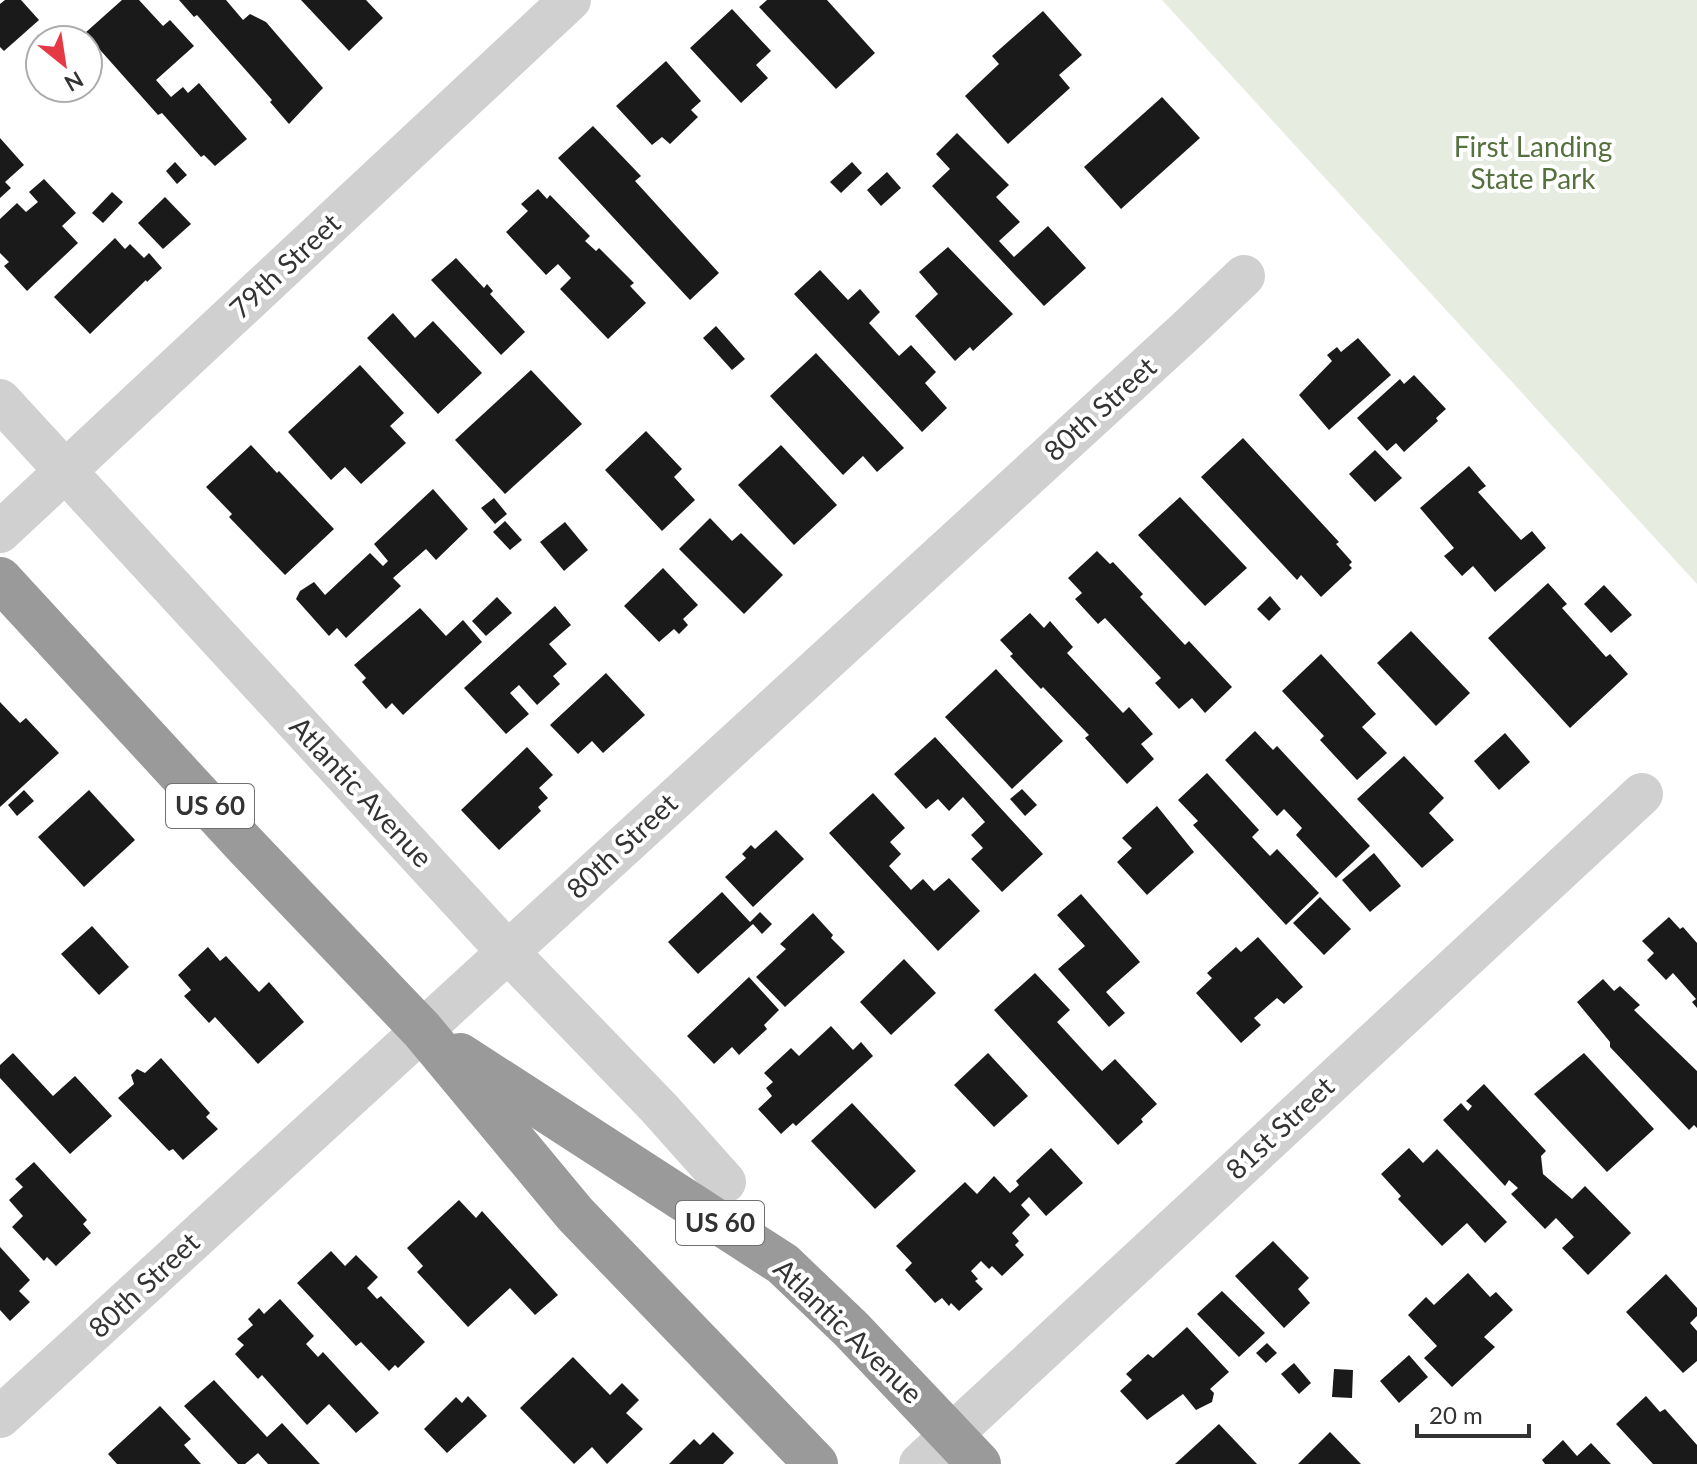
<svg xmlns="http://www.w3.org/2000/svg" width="1697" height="1464" viewBox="0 0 1697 1464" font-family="Lato,sans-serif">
  <rect width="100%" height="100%" fill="#fff"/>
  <polygon fill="#e6ecdf" points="1162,0 1697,0 1697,584"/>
  <g fill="#1a1a1a">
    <polygon points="5,0 21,0 39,20 4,51 0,47 0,4"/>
    <polygon points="122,0 139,0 163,26 170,20 194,46 156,80 171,97 183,87 188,93 199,83 247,139 215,166 204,155 201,157 162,113 158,115 85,33"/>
    <polygon points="179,0 226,0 243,20 250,14 266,22 323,88 289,124 270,102 272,100 197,15 194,17"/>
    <polygon points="301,0 366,0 383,18 349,51"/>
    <polygon points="767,0 827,0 875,53 836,89 759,7"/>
    <polygon points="732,9 771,51 756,65 768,78 741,103 690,48"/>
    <polygon points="1043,11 1082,55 1059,75 1070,88 1008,144 965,96 999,64 992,56"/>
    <polygon points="666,61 701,101 691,110 698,117 670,144 662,137 652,145 616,106"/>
    <polygon points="1162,97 1200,138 1121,209 1084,167"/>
    <polygon points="593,126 641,176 635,181 719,273 690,300 558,158"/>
    <polygon points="957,133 1009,185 996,197 1020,222 999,241 1014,257 1048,226 1086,268 1044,306 932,186 950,169 936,154"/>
    <polygon points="0,138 24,165 5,182 11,188 0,198"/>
    <polygon points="175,162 187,175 177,184 166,171"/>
    <polygon points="852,162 862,173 841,193 830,182"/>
    <polygon points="887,172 901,188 881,206 867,190"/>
    <polygon points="44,179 76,213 62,226 78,243 27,291 4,266 9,262 0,253 0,219 17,203 26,212 38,202 29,192"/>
    <polygon points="538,189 547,199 550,195 590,236 585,241 596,251 599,248 634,283 630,286 646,303 608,339 560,289 571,278 558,264 546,275 506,232 528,211 521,204"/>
    <polygon points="112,192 123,202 103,223 92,213"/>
    <polygon points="165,197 191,224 163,249 138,223"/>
    <polygon points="115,238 125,249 130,244 144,258 149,253 162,268 147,282 146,280 90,334 54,297"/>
    <polygon points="948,247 1013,314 973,351 970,347 955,361 915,316 938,294 919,272"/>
    <polygon points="456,258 484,288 487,284 493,291 490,294 525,332 501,355 431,280"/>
    <polygon points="820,270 848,300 860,289 880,312 869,323 899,356 911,345 936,372 925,383 947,408 922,432 794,294"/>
    <polygon points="393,313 415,338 433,321 482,373 438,414 367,338"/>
    <polygon points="716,326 745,359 732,370 703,338"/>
    <polygon points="1358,338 1391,375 1329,430 1299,395 1332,361 1327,355 1337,347 1341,352"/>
    <polygon points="816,353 904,448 877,472 863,456 843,475 770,396"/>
    <polygon points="360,365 404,413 390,426 406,443 361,484 345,467 331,480 288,432"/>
    <polygon points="531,370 582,424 505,494 455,440"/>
    <polygon points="1414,375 1446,409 1436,418 1438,421 1404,452 1396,443 1387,451 1357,418 1400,379 1404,384"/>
    <polygon points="646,431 682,469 674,477 695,500 662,531 605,470"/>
    <polygon points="1243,438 1339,542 1336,544 1352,562 1349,565 1352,568 1321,597 1301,575 1297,580 1201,477"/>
    <polygon points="251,445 277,473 279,471 334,529 285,575 229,517 232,514 206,487"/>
    <polygon points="781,445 837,505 794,545 738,485"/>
    <polygon points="1375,450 1402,478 1375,502 1349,474"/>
    <polygon points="1469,466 1486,486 1478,492 1521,540 1532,531 1546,548 1495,592 1473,566 1462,576 1444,556 1454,548 1420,508"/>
    <polygon points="433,489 468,529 436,560 426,549 393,578 401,586 346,638 337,628 329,636 296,599 300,591 314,582 325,595 370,553 383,566 388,561 374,544"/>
    <polygon points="1180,497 1247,568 1205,606 1138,535"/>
    <polygon points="494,498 507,514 495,524 481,508"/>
    <polygon points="710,518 732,541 741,533 783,575 744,614 679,549"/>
    <polygon points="505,521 522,540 510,550 493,532"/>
    <polygon points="565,522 588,550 564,571 540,542"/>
    <polygon points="1097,551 1110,564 1113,562 1143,594 1140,597 1185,645 1189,641 1232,687 1205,713 1192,698 1179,709 1155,683 1161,678 1105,618 1098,624 1075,599 1082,593 1068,578"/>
    <polygon points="663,568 698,605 683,619 688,625 679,634 674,629 659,642 624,606"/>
    <polygon points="1548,583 1567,604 1562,608 1606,657 1610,654 1628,674 1570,728 1488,638"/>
    <polygon points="1604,585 1632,615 1611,633 1584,604"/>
    <polygon points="1270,596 1281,609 1269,621 1257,609"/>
    <polygon points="497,597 512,613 486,636 472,621"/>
    <polygon points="555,606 571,625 549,644 567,664 553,676 560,684 537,705 519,685 510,693 529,714 506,734 464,688"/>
    <polygon points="420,608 446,636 463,620 482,642 403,715 392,703 386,709 362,682 366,678 354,665"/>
    <polygon points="1030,613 1044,628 1050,621 1073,647 1067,653 1123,713 1129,707 1153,734 1141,744 1154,759 1127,784 1085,738 1089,735 1043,687 1041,689 1010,656 1013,654 1000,640"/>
    <polygon points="1411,631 1470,693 1436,726 1377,663"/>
    <polygon points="1321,654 1376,714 1362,727 1387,753 1357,780 1320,740 1324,736 1282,691"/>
    <polygon points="996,669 1063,741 1012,789 945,717"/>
    <polygon points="606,673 645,715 603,753 592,741 578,754 550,725"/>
    <polygon points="0,702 20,723 26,718 59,753 0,807"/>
    <polygon points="1255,731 1273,750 1277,746 1370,846 1336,878 1296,835 1302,828 1284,809 1277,816 1225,760"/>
    <polygon points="1505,733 1530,762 1499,790 1474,761"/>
    <polygon points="935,737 1043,854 1002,892 971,859 983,848 971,835 985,822 963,797 949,811 938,799 926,809 894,774"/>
    <polygon points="527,747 553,775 539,788 548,798 538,807 541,811 499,850 461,810"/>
    <polygon points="1404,756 1444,798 1429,813 1454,840 1422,868 1357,799"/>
    <polygon points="1207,773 1259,830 1252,837 1270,856 1277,849 1319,893 1286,925 1193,825 1198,821 1178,800"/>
    <polygon points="1022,789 1037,805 1025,816 1010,799"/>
    <polygon points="24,790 34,801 17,816 8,805"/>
    <polygon points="89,790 135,840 84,887 38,837"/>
    <polygon points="873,793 905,828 890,842 901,854 889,866 911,890 923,879 934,891 949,878 980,911 938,951 829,833"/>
    <polygon points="1157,806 1194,852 1147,895 1117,862 1132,848 1122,838"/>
    <polygon points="776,830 804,859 753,907 725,877 746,858 742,854 751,845 755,849"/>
    <polygon points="1374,853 1401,886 1370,912 1342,880"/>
    <polygon points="722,892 750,922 760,912 772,924 762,934 753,924 698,974 668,942"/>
    <polygon points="1081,894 1140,962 1106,992 1125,1013 1109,1027 1058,969 1085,946 1057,915"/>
    <polygon points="1320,897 1351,929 1324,955 1293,923"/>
    <polygon points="813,913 833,935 831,938 845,952 785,1007 756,977 786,949 780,944"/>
    <polygon points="1669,917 1680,929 1683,927 1697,943 1697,1008 1692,1002 1696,999 1673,973 1666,980 1647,960 1654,953 1642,941"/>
    <polygon points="92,926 129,967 99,995 61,954"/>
    <polygon points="1258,937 1303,987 1284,1004 1277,998 1254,1018 1261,1025 1241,1043 1196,993 1212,978 1207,973 1236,947 1241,952"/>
    <polygon points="208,947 220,961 226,956 259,992 269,982 304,1022 258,1064 215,1017 209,1023 184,996 191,990 178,975"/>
    <polygon points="904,959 936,993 891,1035 860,1002"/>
    <polygon points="1035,973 1070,1010 1057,1022 1102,1071 1115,1059 1157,1104 1141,1119 1143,1122 1118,1145 994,1010"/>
    <polygon points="749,977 779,1010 764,1025 767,1029 739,1055 732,1047 714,1064 687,1036"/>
    <polygon points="1603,979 1614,991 1620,986 1640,1005 1634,1010 1697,1071 1697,1128 1694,1125 1689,1130 1610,1047 1610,1042 1577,1002"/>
    <polygon points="831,1026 853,1050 861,1042 873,1056 796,1126 793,1123 781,1134 758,1109 772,1096 766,1088 773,1082 764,1073 791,1048 799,1056"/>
    <polygon points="13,1053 53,1096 75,1076 112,1116 70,1154 0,1078 0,1065"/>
    <polygon points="988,1053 1028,1096 994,1127 954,1085"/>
    <polygon points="1584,1053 1654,1129 1607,1172 1534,1094"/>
    <polygon points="161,1058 210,1113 206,1117 218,1129 183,1160 173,1149 169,1151 118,1098 134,1084 131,1075 137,1069 145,1073"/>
    <polygon points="1484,1084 1546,1151 1541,1156 1543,1174 1572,1199 1585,1186 1631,1233 1588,1275 1562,1248 1574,1237 1556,1218 1545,1229 1511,1194 1518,1188 1509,1180 1505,1186 1443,1120 1461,1103 1468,1111 1472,1106 1466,1101"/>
    <polygon points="852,1103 916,1171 875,1209 811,1141"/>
    <polygon points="1051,1148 1083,1183 1046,1216 1029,1197 1021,1205 1030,1215 1012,1233 1019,1241 1015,1245 1024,1255 1002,1276 992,1266 989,1269 981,1261 971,1271 978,1279 975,1281 983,1289 959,1311 951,1303 949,1306 942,1298 935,1303 905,1270 912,1263 896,1246 965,1182 977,1194 994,1176 1010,1193 1019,1185 1016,1181"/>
    <polygon points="1409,1148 1423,1163 1437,1149 1507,1222 1485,1243 1467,1223 1442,1246 1398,1199 1401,1196 1381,1174"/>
    <polygon points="34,1162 87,1220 83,1224 91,1233 56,1266 47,1257 44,1261 12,1227 23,1216 9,1200 23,1187 15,1179"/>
    <polygon points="459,1200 476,1218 482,1211 558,1295 535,1315 510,1288 468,1327 417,1272 423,1266 407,1248"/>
    <polygon points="1273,1241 1309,1278 1298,1289 1310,1303 1284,1328 1235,1276"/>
    <polygon points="0,1247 30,1280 19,1291 30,1302 10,1321 0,1310"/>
    <polygon points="331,1251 345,1266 356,1255 378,1277 367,1288 377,1299 381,1296 425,1342 398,1368 395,1365 389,1371 361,1342 356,1346 297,1283"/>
    <polygon points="1468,1273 1490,1297 1496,1292 1513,1310 1484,1337 1495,1347 1452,1387 1424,1358 1437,1346 1408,1315 1426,1297 1434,1305"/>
    <polygon points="1666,1274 1697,1308 1697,1316 1690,1323 1697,1331 1697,1361 1683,1373 1626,1312"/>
    <polygon points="1222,1291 1265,1333 1239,1357 1197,1314"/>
    <polygon points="280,1299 314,1336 306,1344 318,1357 323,1352 379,1413 356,1433 329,1404 307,1425 262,1375 258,1379 235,1354 244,1345 237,1339 253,1325 248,1319 259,1308 264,1314"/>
    <polygon points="1187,1327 1229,1372 1210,1389 1214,1393 1212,1402 1196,1410 1183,1394 1147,1420 1120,1391 1132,1380 1126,1374 1148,1354 1153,1358"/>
    <polygon points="1267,1343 1277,1353 1266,1363 1256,1353"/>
    <polygon points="1409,1355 1428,1377 1399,1403 1380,1381"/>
    <polygon points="573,1357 610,1395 622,1383 639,1400 626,1413 643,1429 607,1464 592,1447 574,1464 520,1408"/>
    <polygon points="1294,1363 1311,1383 1299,1394 1281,1374"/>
    <polygon points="1334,1369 1353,1370 1352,1398 1332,1397"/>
    <polygon points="214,1380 267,1437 282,1423 320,1464 268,1464 258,1453 245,1464 238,1464 184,1406"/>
    <polygon points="468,1396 487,1416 447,1453 424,1429 456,1397 462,1403"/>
    <polygon points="1646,1396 1660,1412 1665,1409 1697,1445 1697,1464 1653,1464 1616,1424"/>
    <polygon points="160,1406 191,1439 184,1445 201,1464 117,1464 108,1454"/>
    <polygon points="1219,1424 1257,1464 1175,1464"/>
    <polygon points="713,1432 734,1453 723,1464 669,1464 694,1439 700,1445"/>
    <polygon points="1330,1432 1361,1464 1298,1464"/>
    <polygon points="1563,1440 1577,1456 1591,1443 1611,1464 1545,1464 1542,1460"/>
  </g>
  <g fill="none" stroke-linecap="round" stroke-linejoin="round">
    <g stroke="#d0d0d0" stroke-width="42">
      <polyline points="0,400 507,951 659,1108 725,1182"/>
      <polyline points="0,532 570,0"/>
      <polyline points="0,1417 1187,330 1244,276"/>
      <polyline points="920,1464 1642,794"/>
    </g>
    <g stroke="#9a9a9a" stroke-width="44">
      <polyline points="0,579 247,847 422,1030 575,1214 816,1464"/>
      <polyline points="460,1055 783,1264 851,1329 979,1464"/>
    </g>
  </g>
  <g text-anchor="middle" stroke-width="8" stroke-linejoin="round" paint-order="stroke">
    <g fill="#fff" stroke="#707070" stroke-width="2">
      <rect x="166" y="784" width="88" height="44" rx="6"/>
      <rect x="676" y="1201" width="88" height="44" rx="6"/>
    </g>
    <g font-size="26" font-weight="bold" fill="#333">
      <text x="210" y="815">US 60</text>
      <text x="720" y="1232">US 60</text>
    </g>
    <g font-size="28" fill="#56703f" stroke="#fff">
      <text x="1533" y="157">First Landing<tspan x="1533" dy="32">State Park</tspan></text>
    </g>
    <g font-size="28" fill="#333" stroke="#fff">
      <text transform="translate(285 266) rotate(-43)" y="10">79th Street</text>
      <text transform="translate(1100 409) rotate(-42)" y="10">80th Street</text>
      <text transform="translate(361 792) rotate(47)" y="10">Atlantic Avenue</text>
      <text transform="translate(622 846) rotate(-43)" y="10">80th Street</text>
      <text transform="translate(1280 1128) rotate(-43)" y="10">81st Street</text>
      <text transform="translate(144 1285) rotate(-43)" y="10">80th Street</text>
      <text transform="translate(848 1331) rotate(44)" y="10">Atlantic Avenue</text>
    </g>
  </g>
  <g transform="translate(64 64) rotate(150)"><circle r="38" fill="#ffffff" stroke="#adadad" stroke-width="2"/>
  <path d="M0-6L14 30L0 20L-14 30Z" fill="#e63946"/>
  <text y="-12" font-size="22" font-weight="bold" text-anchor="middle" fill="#333333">N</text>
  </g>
  <path d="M1417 1424v12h112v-12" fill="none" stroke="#333333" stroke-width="4"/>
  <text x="1429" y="1424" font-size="24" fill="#333333" stroke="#ffffff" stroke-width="6" paint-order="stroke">20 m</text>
</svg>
